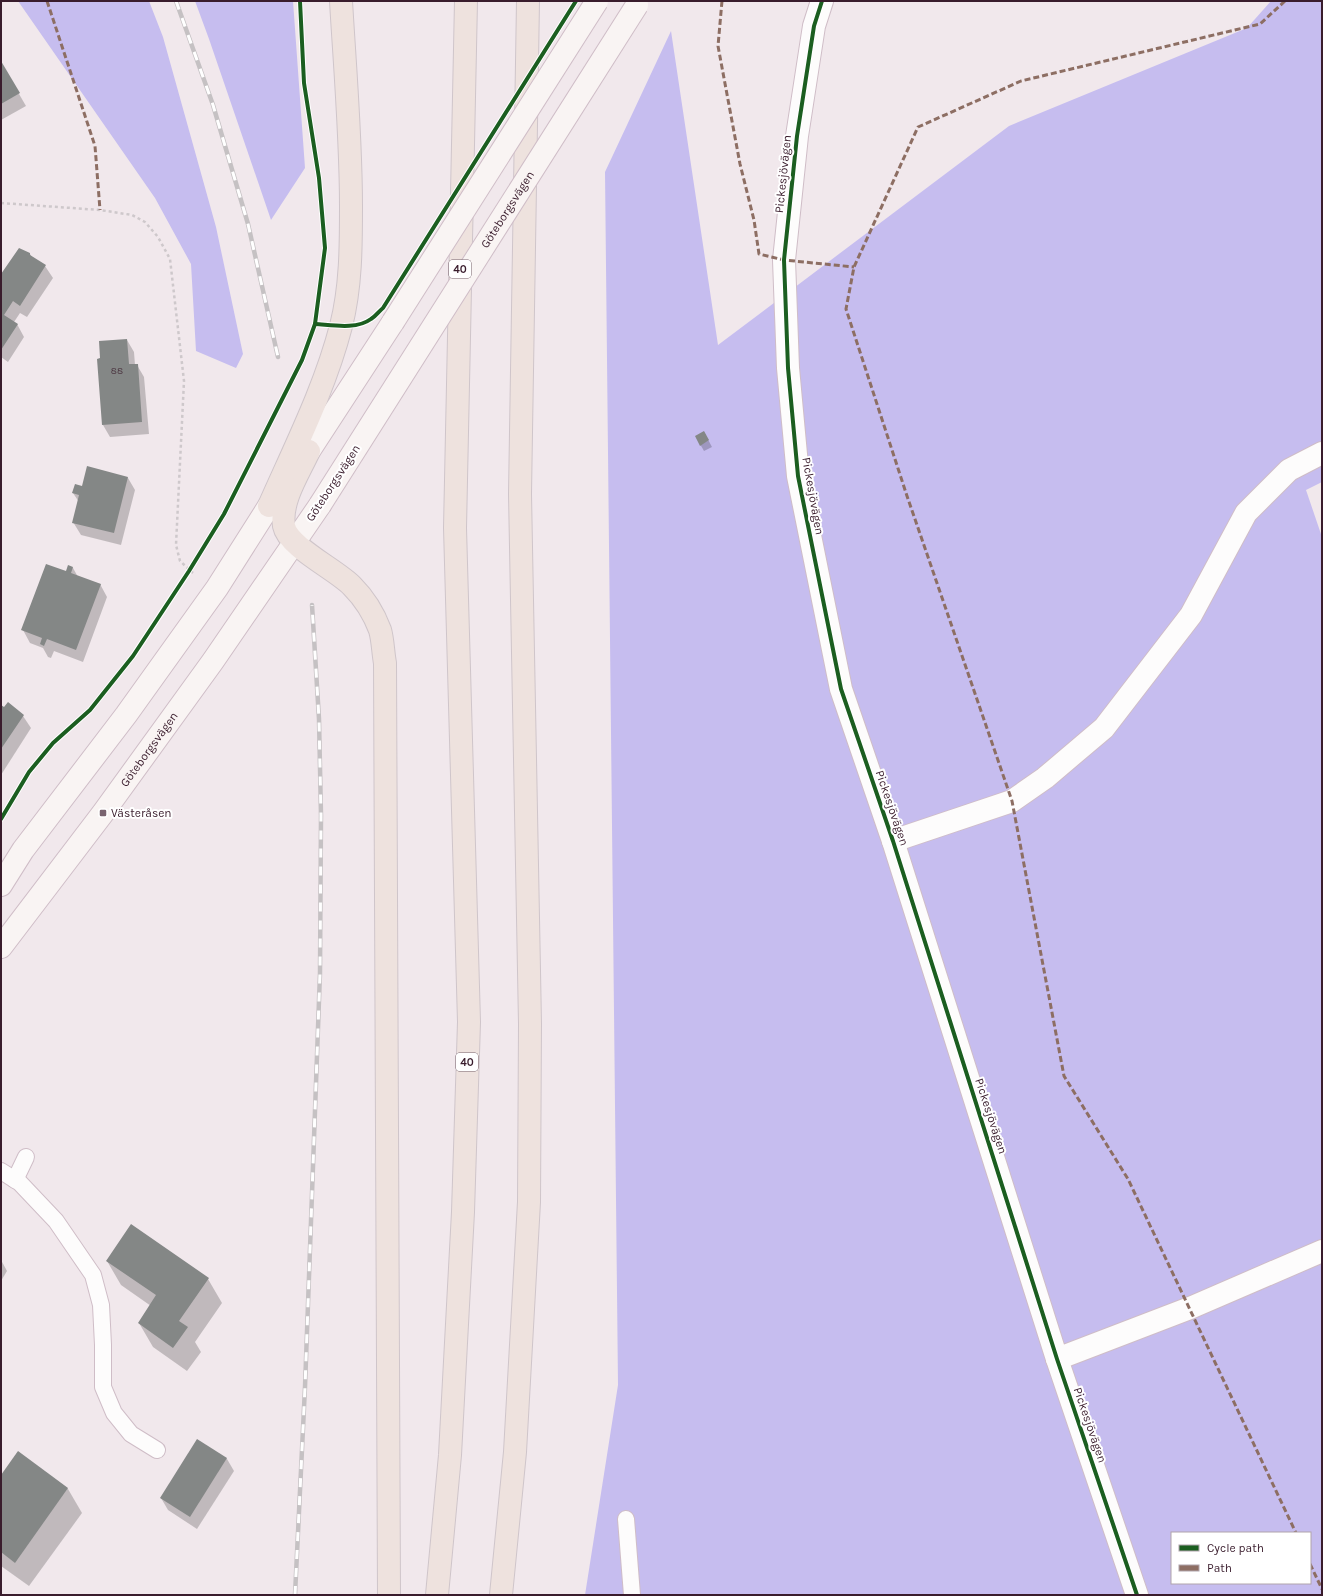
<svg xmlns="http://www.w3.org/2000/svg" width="1323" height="1596" viewBox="0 0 1323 1596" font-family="Karla,sans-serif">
  <rect width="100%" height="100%" fill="#f1e8ec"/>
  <g fill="#c6bdef" fill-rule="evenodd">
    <polygon points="18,1 149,1 163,37 216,227 243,354 236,368 196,351 191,264 155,198"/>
    <polygon points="195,1 293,1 305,168 271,220 209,39"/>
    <path d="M1271,1H1322V482L1306,490L1322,537V1595H585L618,1385L605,172L671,31L718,345L1009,126L1247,28ZM1172,1533H1310V1583H1172Z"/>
  </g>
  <g fill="#0003">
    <polygon points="1,63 26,106 1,120"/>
    <polygon points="30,254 32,257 45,266 53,278 27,317 20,313 14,322 17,324 24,337 8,362 1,357 1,275"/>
    <polygon points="127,340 134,352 135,365 137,365 144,377 149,434 110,437 103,425"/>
    <polygon points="704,432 712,447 704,451 696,437"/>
    <polygon points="128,478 135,490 121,545 81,535 73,522 79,502 73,493 83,487"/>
    <polygon points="69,566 73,568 78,577 100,584 107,597 83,662 54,651 51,658 48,657 43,648 30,643 23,630 66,572"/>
    <polygon points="1,706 23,716 31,728 1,775"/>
    <polygon points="1,1260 7,1271 1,1281"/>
    <polygon points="107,1261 208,1279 222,1303 195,1342 201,1352 187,1371 153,1347 139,1323 151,1306 121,1285"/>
    <polygon points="197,1440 227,1459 234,1471 197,1529 168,1510 161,1498"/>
    <polygon points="18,1452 68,1489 82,1513 29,1586 1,1566 1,1477"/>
  </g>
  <g fill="#848786">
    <polygon points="1,61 20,93 1,104"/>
    <polygon points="19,248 30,253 30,255 46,265 20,306 13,301 4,315 18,324 1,350 1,274"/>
    <polygon points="127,339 129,364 138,364 142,422 102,425 97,359 100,358 99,341"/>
    <polygon points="704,431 709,440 700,446 695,436"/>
    <polygon points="87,466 128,477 114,533 72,523 79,495 72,493 75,484 82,486"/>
    <polygon points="46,564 66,571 68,565 73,567 71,573 101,584 76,650 47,639 44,646 40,644 42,638 21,630"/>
    <polygon points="8,702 24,715 1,749 1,705 4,707"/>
    <polygon points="131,1224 209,1278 179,1321 188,1327 173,1348 138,1323 156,1295 106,1261"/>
    <polygon points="197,1439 227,1458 190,1517 160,1498"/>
    <polygon points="18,1451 68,1488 15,1563 1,1552 1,1475"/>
  </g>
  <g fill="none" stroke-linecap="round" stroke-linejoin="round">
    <defs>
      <g id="lane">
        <polyline points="1,1171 20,1183 56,1221 93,1275 101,1305 103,1345 103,1387 114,1413 131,1434 157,1450"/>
        <polyline points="15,1180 26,1157"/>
        <polyline points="626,1519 632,1595"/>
      </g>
      <g id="street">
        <polyline points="822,1 814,26 797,136 784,260 788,368 798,476 841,689 893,841 1057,1359 1137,1595"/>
        <polyline points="893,841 1012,801 1045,778 1104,728 1191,615 1246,513 1289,470 1322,453"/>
        <polyline points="1057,1359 1190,1308 1322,1251"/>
      </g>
      <g id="secondary">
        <polyline points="1,885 23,850 126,715 217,588 269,506 309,451 393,322"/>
        <path id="s1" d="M1,947L103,813L213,661L320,505"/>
      </g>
      <g id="highway">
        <path d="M309,451C299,473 280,501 284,526C288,547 337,570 352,586C364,598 374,614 380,630C383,640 383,653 385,663L389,1595"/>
        <path d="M269,506C295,447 325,388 341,326C351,287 351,246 351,206C351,138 345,69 341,1"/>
        <polyline points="437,1595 450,1455 463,1212 469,1022 455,528 466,1"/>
        <polyline points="501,1595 515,1452 529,1202 530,1024 520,494 528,1"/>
      </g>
    </defs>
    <use href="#lane" stroke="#cfbdc7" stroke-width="18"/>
    <use href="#street" stroke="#cfbdc7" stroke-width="24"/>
    <use href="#secondary" stroke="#cfbdc7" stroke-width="24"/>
    <use href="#highway" stroke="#cfc5ca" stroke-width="24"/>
    <polyline stroke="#cec8cb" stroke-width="2.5" stroke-dasharray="3 3" stroke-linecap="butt" points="1,203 100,210 132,215 145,222 158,237 170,259 184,381 176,545 180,561 193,573"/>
    <use href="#lane" stroke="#fdfcfc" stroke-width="16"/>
    <use href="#street" stroke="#fdfcfc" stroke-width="22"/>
    <use href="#secondary" stroke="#f9f4f3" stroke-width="22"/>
    <use href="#highway" stroke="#eee2de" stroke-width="22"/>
    <defs>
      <g id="rail">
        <polyline points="176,1 213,105 248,224 278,357"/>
        <polyline points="295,1595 305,1387 320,973 321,815 319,719 312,605"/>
      </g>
    </defs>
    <use href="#rail" stroke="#c5c1c3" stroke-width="4.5"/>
    <use href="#rail" stroke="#fff" stroke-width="3" stroke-dasharray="9" stroke-linecap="butt"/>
    <defs>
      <g id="secondary-bridge">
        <polyline points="393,322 597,1"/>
        <path id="s2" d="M320,505L637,5"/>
      </g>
    </defs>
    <use href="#secondary-bridge" stroke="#cfbdc7" stroke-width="24" stroke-linecap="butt"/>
    <use href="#secondary-bridge" stroke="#f9f4f3" stroke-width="22"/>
    <g stroke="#8d6e63" stroke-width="3" stroke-dasharray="6 3" stroke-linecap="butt">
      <polyline points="47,1 95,146 100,210"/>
      <polyline points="722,1 718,46 740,164 754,220 759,254 784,260 854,267"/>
      <polyline points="1285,1 1260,24 1021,81 918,127 854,267 846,309 907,496 1012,801 1064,1076 1128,1179 1296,1533"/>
      <polyline points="1310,1564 1322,1589"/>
    </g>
    <defs>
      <g id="cycleway">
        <polyline points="822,1 814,26 797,136 784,260 788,368 798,476 841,689 893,841 1057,1359 1137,1595"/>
        <path d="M315,324C332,325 356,330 371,319C376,316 379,311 383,308L576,1"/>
        <polyline points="1,819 29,772 53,743 90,710 133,656 189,571 224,514 302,360 315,324 325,248 319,178 304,83 300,1"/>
      </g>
    </defs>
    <use href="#cycleway" stroke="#fff" stroke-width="6"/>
    <use href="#cycleway" stroke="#1b5e20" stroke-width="4"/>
  </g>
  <rect fill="#79636f" stroke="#fff" stroke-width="1.5" x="99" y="809" width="8" height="8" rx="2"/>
  <g text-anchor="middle" stroke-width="4" stroke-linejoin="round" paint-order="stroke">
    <g font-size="10" fill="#4c3742">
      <text x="117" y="374">88</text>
    </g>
    <g fill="#fff" stroke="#74606b" stroke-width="1">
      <rect x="449" y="260" width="22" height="18" rx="3"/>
      <rect x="456" y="1053" width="22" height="18" rx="3"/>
    </g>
    <g font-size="11" font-weight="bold" fill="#391c2c">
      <text x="460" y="273">40</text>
      <text x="467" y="1066">40</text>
    </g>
    <g font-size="12" fill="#391c2c" stroke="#fff">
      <text transform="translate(783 174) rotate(-84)" y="4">Pickesjövägen</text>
      <text dy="4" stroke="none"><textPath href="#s2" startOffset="350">Göteborgsvägen</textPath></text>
      <text transform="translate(333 483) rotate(-57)" y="4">Göteborgsvägen</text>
      <text transform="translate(813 496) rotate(80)" y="4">Pickesjövägen</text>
      <text dy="4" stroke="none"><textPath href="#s1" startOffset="247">Göteborgsvägen</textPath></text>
      <text transform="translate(892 808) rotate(71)" y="4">Pickesjövägen</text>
      <text transform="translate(991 1116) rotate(72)" y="4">Pickesjövägen</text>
      <text transform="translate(1090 1425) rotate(71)" y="4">Pickesjövägen</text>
    </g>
    <g font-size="12" fill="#391c2c" stroke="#fff" text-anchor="start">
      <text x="111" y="817">Västeråsen</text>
    </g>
  </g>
  <rect width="1323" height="1596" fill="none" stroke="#391c2c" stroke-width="4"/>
  <rect x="1171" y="1532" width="140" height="52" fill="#ffffff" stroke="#b0a4ab"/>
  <rect x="1179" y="1545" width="20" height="6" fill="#1b5e20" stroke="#b0a4ab"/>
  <text x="1207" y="1552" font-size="12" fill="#391c2c">Cycle path</text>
  <rect x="1179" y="1565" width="20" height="6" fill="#8d6e63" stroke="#b0a4ab"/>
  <text x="1207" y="1572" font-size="12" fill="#391c2c">Path</text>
</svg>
